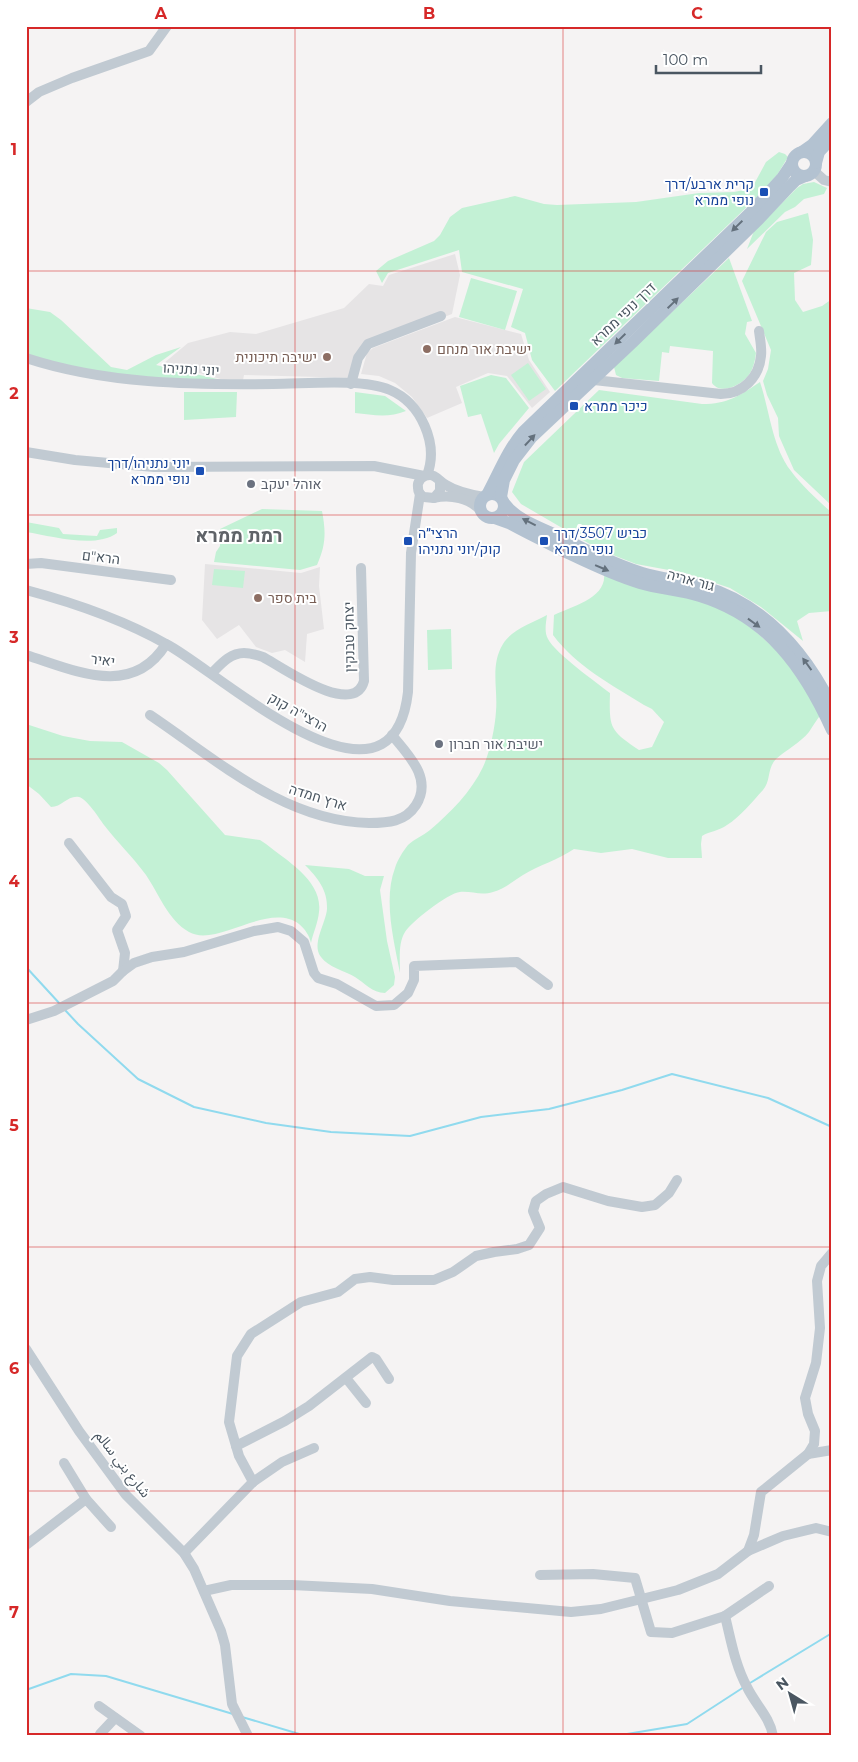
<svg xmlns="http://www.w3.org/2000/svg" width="858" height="1762" viewBox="0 0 858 1762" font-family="Montserrat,'Noto Sans Arabic',Heebo,sans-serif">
  <rect width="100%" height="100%" fill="#f5f3f3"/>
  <g fill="#e6e4e5">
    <polygon points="455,254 460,275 452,314 371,345 364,353 357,378 244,375 242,385 164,363 188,343 230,332 256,334 344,308 369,284 383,286 389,275"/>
    <polygon points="455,317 521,334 529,360 550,392 532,408 507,376 488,373 456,387 462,403 427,418 412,397 395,383 379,376 361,374 367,353 373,348"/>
    <polygon points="205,564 301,573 320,567 319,586 324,629 307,634 305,662 285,650 272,653 256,647 239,625 217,639 202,620"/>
  </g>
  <g fill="#c3f1d5">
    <polygon points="779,152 785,154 788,157 777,175 753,201 555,391 532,360 525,333 511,327 523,289 462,272 459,250 388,273 382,283 376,271 388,261 434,241 440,235 450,217 462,208 515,196 544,204 557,205 636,202 699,193 734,192 744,190 753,186 766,162"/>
    <polygon points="814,182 827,188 824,194 804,199 795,207 785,212 747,249 754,231 797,188 803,184"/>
    <polygon points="808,213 813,240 811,265 794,273 795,300 803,312 822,306 832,299 832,506 794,470 779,436 778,418 767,395 763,381 768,369 771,350 742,281 766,232 777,222"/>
    <path d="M729,258L752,321L747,322L745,334L756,353C755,361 753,370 748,376C740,386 720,395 712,383L713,351L670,346L669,353L662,352L659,381L622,378L616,375L614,367Z"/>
    <polygon points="471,278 517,291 505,330 459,317"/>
    <polygon points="26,308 50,312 61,320 111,367 127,370 156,355 181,347 156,365 226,381 110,375 26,357"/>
    <polygon points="528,363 546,389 529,401 511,375"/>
    <polygon points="491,375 506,378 529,408 499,444 494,453 481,414 468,417 460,386"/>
    <path d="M760,382C770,412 772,446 791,471C802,486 818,500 832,513V611L809,613L797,621L803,641L761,607L730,588L685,573L636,564L600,550L521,504L512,492L524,462L599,390L702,404C728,404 739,396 760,382Z"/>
    <polygon points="184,392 237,392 236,417 184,420"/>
    <path d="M355,392L385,396L406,411C389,418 373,415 355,413Z"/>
    <path d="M262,509L322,511C326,532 326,545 317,565L300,570L214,562L216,552L220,546V529Z"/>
    <path d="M26,522L59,528L63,534L97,536L100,530L117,528V533C95,549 52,536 26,532Z"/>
    <polygon points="214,569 245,571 243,588 212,585"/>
    <path d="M604,574L699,600L737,615L790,662L822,713C817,719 813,726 809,732C800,743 786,750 776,759C767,768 771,781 763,790C752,802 740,817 727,825C719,831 710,831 702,836L701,844L702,858H668L632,849L601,853L574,849C558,860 539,865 523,875C513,881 505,889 493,892C481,896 472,891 460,892C448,893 411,922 405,932C398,943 400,960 400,973C394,941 383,900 395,868C397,861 403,851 408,845C414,839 423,836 430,830C451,812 471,792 483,767C490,752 495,728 496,711C498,689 490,665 503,644C511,630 532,623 547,615C546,623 544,632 548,639C555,653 597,683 610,693C609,729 610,730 639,750L652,747L664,722L652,709L644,705C612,685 576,666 553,635L554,615C571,607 607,598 604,574Z"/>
    <polygon points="451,629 452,669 428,670 427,630"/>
    <path d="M26,724L63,736L90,741L122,742L159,763L167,770L225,835L260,840L266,844C287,861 323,881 319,912C318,923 313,933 311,943C309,935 305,929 299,924C268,901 217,948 189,932C168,920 159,894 146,875C133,857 117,842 104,825C99,818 87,799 79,797C68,795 62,807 51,807L39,794L26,784Z"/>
    <path d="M305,865L349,869L365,876H384L380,890L387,941L395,977L394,985L385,993C372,993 365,983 355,977C345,971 328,967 321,957C311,944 326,923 327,909C328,890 317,877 305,865Z"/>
  </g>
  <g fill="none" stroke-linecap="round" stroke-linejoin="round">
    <g stroke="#90daee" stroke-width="2">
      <polyline points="26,967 60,1004"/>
      <polyline points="65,1010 78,1024 138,1079 194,1107 266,1123 331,1132 410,1136 481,1117 549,1109 622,1090 672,1074 768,1098 832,1127"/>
      <polyline points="750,1683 832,1633"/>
      <polyline points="26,1690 71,1674 106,1676 233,1714"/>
      <polyline points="242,1717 306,1736"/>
      <polyline points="615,1736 687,1724 744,1687"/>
    </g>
    <g stroke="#c1cad2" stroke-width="10">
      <polyline points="26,102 39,92 72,78 149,51 167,26"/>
      <polyline points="814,171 824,180 832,182"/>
      <path d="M26,358C105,384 191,385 273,384C305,384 362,378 390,390C421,403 439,444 427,475"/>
      <path d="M594,380L721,394C743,394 759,377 761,356C762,348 760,339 759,331"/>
      <polyline points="351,384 358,358 368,344 441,316"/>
      <polyline points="26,452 75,460 154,467 374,466 424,476"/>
      <path d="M440,481V491L434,498L424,497C420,495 418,492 418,488C417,481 422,475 430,475C436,475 440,482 446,485C457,492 472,495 484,497"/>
      <path d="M434,498C450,494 470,498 481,511"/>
      <polyline points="26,564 41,563 171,580"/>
      <path d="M26,590C75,603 124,620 168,645C220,673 392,833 408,692L411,553L420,494"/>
      <path d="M26,655C74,670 132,699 166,644"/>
      <path d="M212,673C221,664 230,653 244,653C250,653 257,655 263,657C280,666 354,719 364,681L361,568"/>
      <path d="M150,715C217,760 284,821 369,823C388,823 405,822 416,805C433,778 408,755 392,735"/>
      <polyline points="69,843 111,897 122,904 126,916 117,930 125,953 123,971"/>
      <polyline points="26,1020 54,1011 113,981 123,971 134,963 152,957 184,952 254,931 278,927 291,931 304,942 314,973 318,978 337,984 376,1006 394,1005 408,993 414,980 414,966 517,962 548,985"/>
      <polyline points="26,1349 79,1431 126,1495 184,1553 194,1569 221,1631 225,1645 232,1704 248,1736"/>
      <polyline points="346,1378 366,1403"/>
      <polyline points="236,1446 285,1421 309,1406 372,1357 376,1359 389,1379"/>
      <polyline points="808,1454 832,1450"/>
      <polyline points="64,1463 86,1499"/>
      <polyline points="253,1482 239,1456 229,1422 237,1356 251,1334 301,1302 338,1292 355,1279 370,1277 393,1280 434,1280 453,1272 476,1256 494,1252 517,1249 529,1245 540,1228 533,1211 536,1201 546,1194 563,1187 608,1201 642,1207 655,1205 669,1193 677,1180"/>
      <polyline points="26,1545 86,1499 111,1527"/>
      <polyline points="748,1551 754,1535 761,1492 808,1454 814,1444 815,1431 808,1414 805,1398 816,1363 820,1328 817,1281 821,1266 832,1253"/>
      <polyline points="184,1553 253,1482 282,1462 314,1448"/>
      <path d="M540,1575L593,1574L635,1578L651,1632L672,1633L725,1616C731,1640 735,1665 747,1687C755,1704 770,1717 773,1736"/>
      <polyline points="204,1591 231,1585 292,1585 372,1589 450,1601 571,1612 601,1609 678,1590 718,1574 748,1551 783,1536 816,1528 832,1532"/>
      <polyline points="725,1616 769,1586"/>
      <polyline points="99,1706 141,1736"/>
      <polyline points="100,1734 115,1718"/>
    </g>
    <g stroke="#b3c2d1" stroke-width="12">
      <circle cx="804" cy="164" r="12"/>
      <polyline points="802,152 812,145 832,123"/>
      <polyline points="816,163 819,152 832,138"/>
      <circle cx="492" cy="506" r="12"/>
      <path d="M487,495C499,473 507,451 523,432L751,212L782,178L792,163"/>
      <polyline points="501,497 504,480 514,460 531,438 633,342 759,219 790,186 796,180 805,176"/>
      <path d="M504,503C517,521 542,528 562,538C588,551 614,564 642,573C661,579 682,580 702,586C764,604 804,650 832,706"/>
      <path d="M495,518L509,523C529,534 550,544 570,554C593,565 616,576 640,583C660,589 681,590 700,596C768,617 804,668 832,730"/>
    </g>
  </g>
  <defs><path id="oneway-solid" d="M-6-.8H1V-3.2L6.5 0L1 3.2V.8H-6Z" transform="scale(1.25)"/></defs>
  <g fill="#64717d">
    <use href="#oneway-solid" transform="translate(737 226) rotate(136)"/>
    <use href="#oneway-solid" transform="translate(673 303) rotate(-44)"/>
    <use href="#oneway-solid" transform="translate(620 339) rotate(136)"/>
    <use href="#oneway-solid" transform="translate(530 440) rotate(-47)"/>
    <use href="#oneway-solid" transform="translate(529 522) rotate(-153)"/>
    <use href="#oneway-solid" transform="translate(602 568) rotate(23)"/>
    <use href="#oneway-solid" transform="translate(754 623) rotate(36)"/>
    <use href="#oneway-solid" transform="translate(807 664) rotate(-126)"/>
  </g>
  <path fill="none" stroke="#d62828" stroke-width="1" stroke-opacity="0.55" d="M295,26V1736M563,26V1736M26,271H832M26,515H832M26,759H832M26,1003H832M26,1247H832M26,1491H832"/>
  <g fill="#1a4fb4" stroke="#fff" stroke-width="2">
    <rect x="759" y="187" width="10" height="10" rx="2.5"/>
    <rect x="569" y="401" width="10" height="10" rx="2.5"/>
    <rect x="195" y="466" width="10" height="10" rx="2.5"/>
    <rect x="403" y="536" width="10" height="10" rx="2.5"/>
    <rect x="539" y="536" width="10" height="10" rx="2.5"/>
  </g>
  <g fill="#8d6e63" stroke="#fff" stroke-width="2">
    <circle cx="427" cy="349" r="5"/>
    <circle cx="327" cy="357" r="5"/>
    <circle cx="258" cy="598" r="5"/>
  </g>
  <g fill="#6b7280" stroke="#fff" stroke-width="2">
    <circle cx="251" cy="484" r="5"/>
    <circle cx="439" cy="744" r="5"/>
  </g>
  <g text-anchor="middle" stroke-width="4" stroke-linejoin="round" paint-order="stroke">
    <g font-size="14" fill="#164399" stroke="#fff" text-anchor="start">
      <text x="754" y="189" text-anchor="end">קרית ארבע/דרך<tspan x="754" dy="16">נופי ממרא</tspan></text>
      <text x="584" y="411">כיכר ממרא</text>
      <text x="190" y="468" text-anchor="end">יוני נתניהו/דרך<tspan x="190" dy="16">נופי ממרא</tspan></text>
      <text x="418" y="538">הרצי״ה<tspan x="418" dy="16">קוק/יוני נתניהו</tspan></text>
      <text x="554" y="538">כביש 3507/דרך<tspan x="554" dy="16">נופי ממרא</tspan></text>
    </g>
    <g font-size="14" fill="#4a5661" stroke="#fff">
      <text transform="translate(623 314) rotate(-44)" y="5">דרך נופי ממרא</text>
      <text transform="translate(191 369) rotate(3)" y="5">יוני נתניהו</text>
      <text transform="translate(101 557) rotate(7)" y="5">הרא"ם</text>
      <text transform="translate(691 580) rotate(15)" y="5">גור אריה</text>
      <text transform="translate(349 637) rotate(-91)" y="5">יצחק טבנקין</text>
      <text transform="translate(103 660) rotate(7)" y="5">יאיר</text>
      <text transform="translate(298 712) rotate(29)" y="5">הרצי"ה קוק</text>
      <text transform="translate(318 797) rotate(17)" y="5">ארץ חמדה</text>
      <text transform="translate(123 1464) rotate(52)" y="5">شارع بني سالم</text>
    </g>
    <g font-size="14" fill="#785e54" stroke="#fff" text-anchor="start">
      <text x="437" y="354">ישיבת אור מנחם</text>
      <text x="317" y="362" text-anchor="end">ישיבה תיכונית</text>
      <text x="268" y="603">בית ספר</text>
    </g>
    <g font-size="14" fill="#5b616d" stroke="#fff" text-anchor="start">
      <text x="261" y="489">אוהל יעקב</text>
      <text x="449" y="749">ישיבת אור חברון</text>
    </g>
    <g font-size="19" font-weight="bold" fill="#5f6368" stroke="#fff">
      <text x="239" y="542">רמת ממרא</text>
    </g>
  </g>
  <rect width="858" height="1762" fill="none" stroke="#ffffff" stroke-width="55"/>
  <g transform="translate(790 1694) rotate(323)" stroke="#ffffff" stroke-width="4" paint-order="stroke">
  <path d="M0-4L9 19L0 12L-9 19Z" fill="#4a5661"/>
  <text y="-8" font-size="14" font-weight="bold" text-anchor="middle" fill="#4a5661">N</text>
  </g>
  <path d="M656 65v8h105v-8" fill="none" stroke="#4a5661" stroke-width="2.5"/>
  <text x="663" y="65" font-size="15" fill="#4a5661" stroke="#ffffff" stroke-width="4" paint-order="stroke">100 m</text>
  <rect x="28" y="28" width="802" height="1706" fill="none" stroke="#d62828" stroke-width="2"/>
  <g font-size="16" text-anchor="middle" font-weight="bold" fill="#d62828">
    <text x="161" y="19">A</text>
    <text x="429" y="19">B</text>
    <text x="697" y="19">C</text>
    <text x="14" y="155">1</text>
    <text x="14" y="399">2</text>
    <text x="14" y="643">3</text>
    <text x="14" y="887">4</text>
    <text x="14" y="1131">5</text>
    <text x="14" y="1374">6</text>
    <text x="14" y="1618">7</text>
  </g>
</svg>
